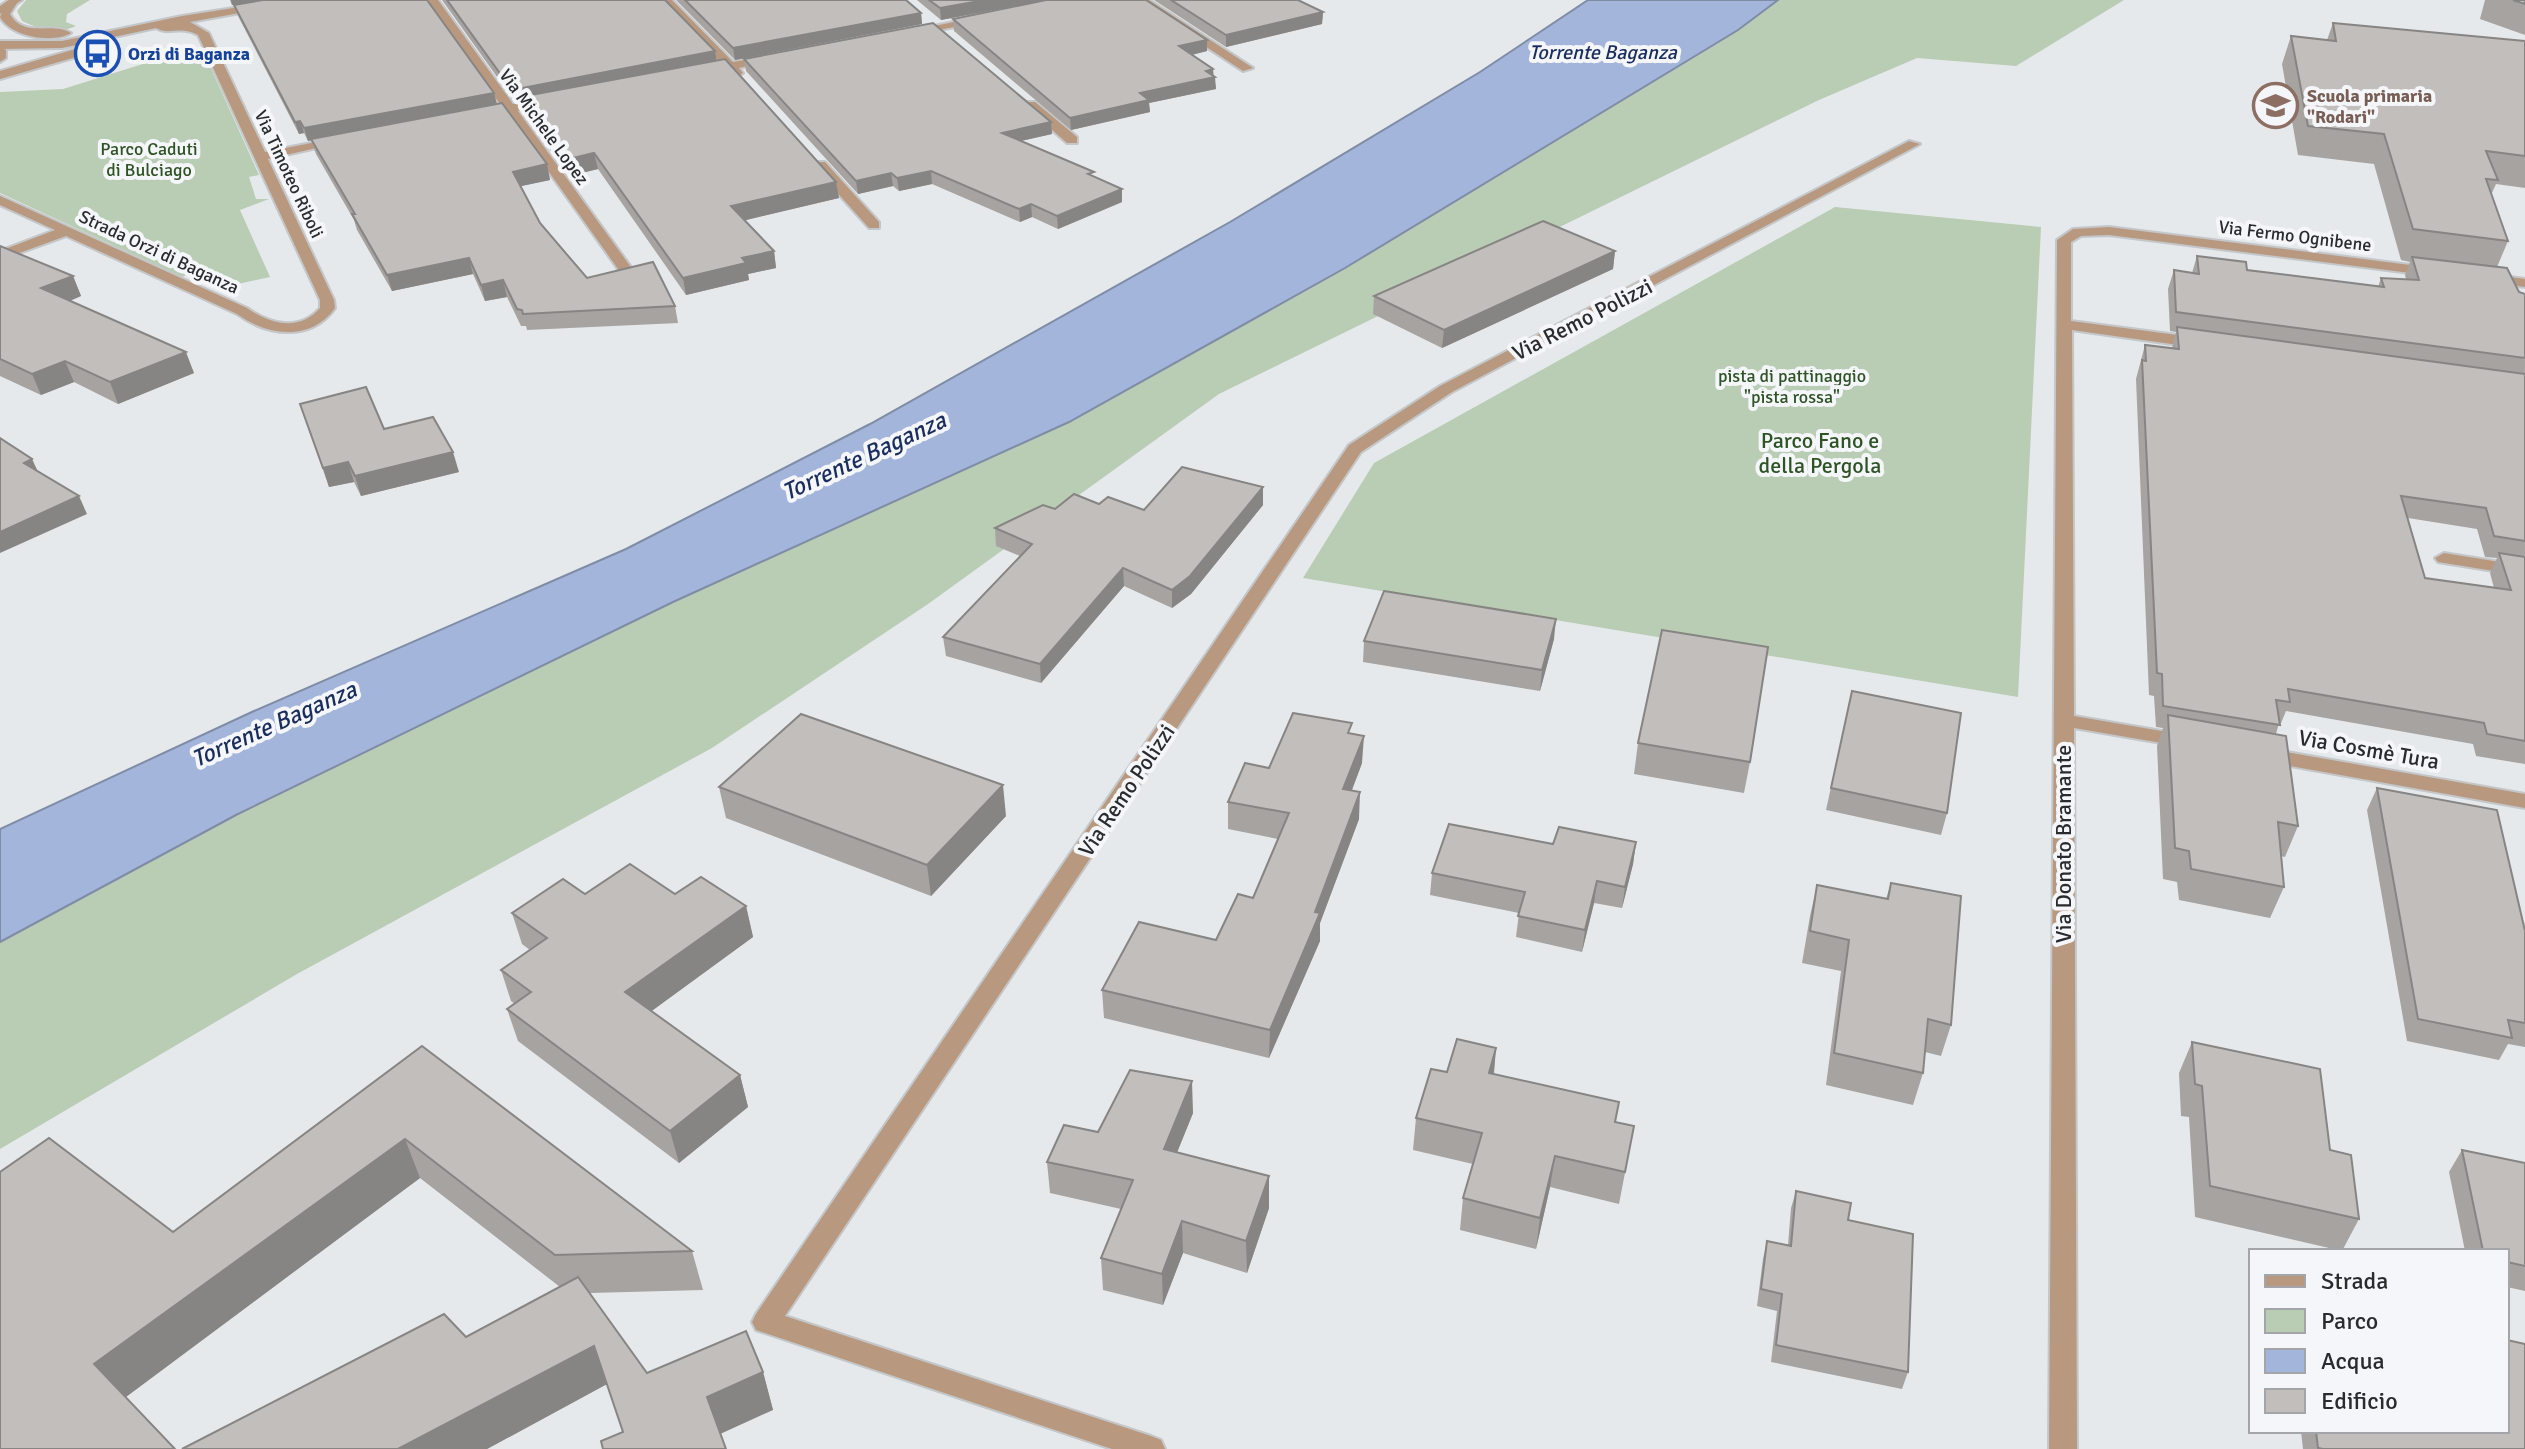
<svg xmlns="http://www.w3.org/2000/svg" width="2525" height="1449" viewBox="0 0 2525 1449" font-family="Signika,sans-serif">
  <rect width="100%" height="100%" fill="#e6e9ec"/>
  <g fill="#b9ccb4">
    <path d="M26,0H90L67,14L66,22L76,26C61,34 37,29 22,21L17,11Z"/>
    <polygon points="1778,0 2124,0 2016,66 1917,58 1819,100 1219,394 928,604 712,748 297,974 0,1149 0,942 236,815 673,602 1069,422 1345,268 1738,30"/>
    <polygon points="205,55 259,175 249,177 256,199 269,199 240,210 270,277 224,287 192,273 182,277 0,193 0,92 63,89 162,58"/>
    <polygon points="1835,207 2041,227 2018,697 1303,578 1374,463"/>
  </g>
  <polygon fill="#a3b5da" stroke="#7f8ca6" stroke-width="2" points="1588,0 1778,0 1738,30 1345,268 1069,422 673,602 236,815 0,942 0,829 254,711 626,549 870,424 1230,222 1480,72"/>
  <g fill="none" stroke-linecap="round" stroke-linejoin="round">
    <defs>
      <g id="minor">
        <path d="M285,0H312L190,22L209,33L265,152L337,138L343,142L268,159L334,300L335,308C311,342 267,336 237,314L66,236L0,260V251L55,230L0,205V196L247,308C270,324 299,332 320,308V300L198,35C180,25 169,36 156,28L62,48L0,49V41H62L182,16Z"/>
        <polygon points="426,0 438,0 513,104 550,99 550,105 518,111 633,270 633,276 623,276 507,113 479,117 479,111 502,107"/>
        <polygon points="660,0 672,0 733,62 770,55 776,59 739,68 743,73 737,77 728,71 703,74 703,68 722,65"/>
        <polygon points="1135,0 1149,0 1253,68 1243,71"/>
        <path d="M7,1L17,3L10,14C24,39 52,21 71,33C53,44 11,37 0,17Z"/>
        <polygon points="978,17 984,20 982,22 911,35 905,32"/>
        <polygon points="79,48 83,49 83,55 0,79 0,71"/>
        <polygon points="1027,102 1035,102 1077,137 1077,143 1067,143 1027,108"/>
        <polygon points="1909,141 1920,144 1452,392 1361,452 785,1316 1151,1436 1161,1440 1165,1449 1112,1449 756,1330 752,1322 756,1314 1349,445 1440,386"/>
        <polygon points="815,162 825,162 879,222 879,228 869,228 815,168"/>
        <polygon points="2109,227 2434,268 2441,272 2434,276 2109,235 2081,236 2071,242 2071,321 2200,338 2208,343 2200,348 2072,330 2074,716 2185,735 2195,741 2185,747 2074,728 2077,1449 2049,1449 2057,240 2073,229"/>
        <polygon points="2489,274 2525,279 2525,287 2484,281 2482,278"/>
        <polygon points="2444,553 2525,566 2525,576 2438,562 2435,558"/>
        <polygon points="2264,748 2525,794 2525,808 2257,760 2254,755 2257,750"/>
      </g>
      <g id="tertiary">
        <polygon points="9,0 22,0 0,14 0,6"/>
        <polygon points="0,46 6,50 6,58 0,62"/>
      </g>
    </defs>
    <use href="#minor" stroke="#c4c7c9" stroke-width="4"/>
    <use href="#tertiary" stroke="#c4c7c9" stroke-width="4"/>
    <use href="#minor" fill="#b8997f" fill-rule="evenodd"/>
    <use href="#tertiary" fill="#b8997f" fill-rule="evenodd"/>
  </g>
  <g fill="#a6a3a1" fill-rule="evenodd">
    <polygon points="230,0 427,0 494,93 497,104 547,164 550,180 521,186 540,223 587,278 675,306 678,323 527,330 526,326 521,326 507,297 485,301 473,274 392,291 357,230 354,220 316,154 311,140 308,141 304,133 299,134 238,16 234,5 243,3 232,5"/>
    <polygon points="442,0 665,0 715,51 717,61 836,182 839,198 745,220 774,251 776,268 748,274 749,280 686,295 598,169 569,176 523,113 520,101 515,102"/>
    <polygon points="676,0 906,0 921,13 922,24 735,60"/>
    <polygon points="917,0 1146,0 1207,40 1207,51 1192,55 1213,69 1216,89 1149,103 1150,112 1071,130 954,31 953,19 1043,1 941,20"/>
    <polygon points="1154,0 1298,0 1323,12 1322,24 1226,47"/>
    <polygon points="2485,0 2525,0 2525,35 2480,19"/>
    <path d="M2333,23L2525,41V188L2496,184L2491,195L2508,241L2497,267L2519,292L2525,294V764L2476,756L2473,744L2286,711L2281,723H2279L2276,734L2298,826L2285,857L2281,856L2284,887L2270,918L2179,900L2177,882L2163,879L2157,746L2163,728L2156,727L2154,696L2149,695L2136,379L2145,345L2172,348L2176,332L2170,331L2168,289L2174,270L2192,273L2197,256L2247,270L2378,287L2381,278L2406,279L2405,275L2410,262L2401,260L2374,164L2298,155L2282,64L2291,36L2327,40ZM2408,518L2477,529L2485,557L2497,558L2490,573L2494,588L2425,578Z"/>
    <polygon points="744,59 1051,122 1052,134 1021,141 1095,177 1122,202 1058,229 1032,217 1020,222 932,184 899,191 893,186 858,194 746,71"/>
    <polygon points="0,246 73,276 81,296 70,301 194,373 118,404 74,382 41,395 0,376"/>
    <polygon points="1615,251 1613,269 1442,348 1373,314 1374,296"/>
    <polygon points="300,404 384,429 459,472 361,496 354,482 329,487"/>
    <polygon points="1263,505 1191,594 1172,608 1124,586 1041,683 946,656 943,637 1020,556 996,546 995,528 1055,509 1144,510"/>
    <polygon points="1554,639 1540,691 1363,662 1364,641"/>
    <polygon points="1852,691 1947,813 1941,835 1826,810"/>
    <polygon points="1351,734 1362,763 1352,790 1359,819 1320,923 1320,941 1269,1058 1104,1018 1102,990 1216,940 1253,898 1278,839 1228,829 1228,802 1269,768"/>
    <polygon points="1638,743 1750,762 1744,793 1634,774"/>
    <polygon points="719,787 1006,816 931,896 726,818"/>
    <polygon points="2377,788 2525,931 2525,1047 2508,1044 2499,1060 2407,1041 2367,810"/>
    <polygon points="1636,842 1633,864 1622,908 1594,903 1582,952 1516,937 1519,913 1430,895 1432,873"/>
    <polygon points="1891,883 1951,1025 1941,1056 1925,1052 1923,1073 1913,1105 1826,1085 1841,971 1802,963 1810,916 1817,885 1886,899"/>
    <polygon points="585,894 675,894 746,906 753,937 651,1011 740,1075 748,1107 679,1163 518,1041 507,1009 515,1004 511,1001 501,970 530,950 522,944 512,913"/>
    <polygon points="2192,1042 2330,1150 2359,1219 2342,1251 2195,1217 2189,1117 2181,1116 2179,1073"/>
    <polygon points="422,1046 692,1251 703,1290 590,1293 647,1373 763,1372 773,1410 623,1432 607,1384 487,1449 466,1337 560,1287 420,1178 125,1397 0,1449 173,1232"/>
    <polygon points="1496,1048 1494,1074 1616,1122 1634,1126 1619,1204 1550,1187 1536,1249 1460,1230 1463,1198 1473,1164 1413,1150 1416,1118 1447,1072"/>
    <polygon points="1193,1113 1177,1152 1269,1208 1247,1273 1183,1253 1163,1305 1103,1290 1101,1258 1121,1209 1050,1193 1047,1162 1098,1132"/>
    <polygon points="2462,1150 2525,1163 2525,1291 2507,1287 2507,1251 2465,1251 2449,1172"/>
    <polygon points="1796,1191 1848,1220 1908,1372 1902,1389 1771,1362 1777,1311 1757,1306 1763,1259 1767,1241 1788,1245 1791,1208"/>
    <polygon points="2301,1431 2507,1431 2525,1449 2303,1449"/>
  </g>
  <g fill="#878583">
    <polygon points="231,0 265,0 232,5"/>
    <polygon points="985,0 1046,0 941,20 940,8"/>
    <polygon points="1323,12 1322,24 1226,47 1226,35"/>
    <polygon points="921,13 922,24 735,60 733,48"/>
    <polygon points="1207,40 1207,51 1179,58 1179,46"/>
    <polygon points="715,51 717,63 520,97 520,101 515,102 512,90"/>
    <polygon points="1213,69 1213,77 1215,77 1216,89 1149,103 1150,112 1071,130 1070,118"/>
    <polygon points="494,93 497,105 308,141 304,128"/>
    <polygon points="300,121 304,133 299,134 295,122"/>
    <polygon points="1051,122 1052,134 1003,145 1002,133"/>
    <polygon points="594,153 598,169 569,176 565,160"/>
    <polygon points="547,164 550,180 517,187 513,172"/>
    <polygon points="931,171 932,184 899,191 897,178"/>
    <polygon points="891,173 893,186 858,194 856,181"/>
    <polygon points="836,182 839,198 734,223 731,206"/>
    <polygon points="1122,189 1122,202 1058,229 1057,216"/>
    <polygon points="1031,204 1032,217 1020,222 1019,209"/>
    <polygon points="774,251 776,268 748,274 749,280 686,295 683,278 742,258"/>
    <polygon points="1615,251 1613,269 1442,348 1444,330"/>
    <polygon points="469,258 473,274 392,291 387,275"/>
    <polygon points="73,276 81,296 50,309 41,288"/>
    <polygon points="503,280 507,297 485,301 481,285"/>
    <polygon points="186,352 194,373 118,404 110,382"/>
    <polygon points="65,361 74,382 41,395 32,374"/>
    <polygon points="453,452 459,472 361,496 355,476"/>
    <polygon points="32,459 40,476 24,463"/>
    <polygon points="348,462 354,482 329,487 323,468"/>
    <polygon points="1263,487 1263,505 1191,594 1172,608 1172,590"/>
    <polygon points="79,496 87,514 0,553 0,532"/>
    <polygon points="1123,568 1124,586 1041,683 1040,664"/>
    <polygon points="1556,619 1554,639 1540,691 1542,670"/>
    <polygon points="1364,736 1362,763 1342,816 1343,789"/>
    <polygon points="1003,785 1006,816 931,896 927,865"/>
    <polygon points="1360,792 1359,819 1320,923 1320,941 1269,1058 1270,1030"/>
    <polygon points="1636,842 1633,864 1622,908 1625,887"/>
    <polygon points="1597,881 1594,903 1582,952 1585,930"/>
    <polygon points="746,906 753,937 634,1024 625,992"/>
    <polygon points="1496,1048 1493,1080 1489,1073"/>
    <polygon points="740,1075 748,1107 679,1163 670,1131"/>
    <polygon points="1192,1081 1193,1113 1166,1180 1164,1149"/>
    <polygon points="405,1139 420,1178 118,1403 94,1364"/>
    <polygon points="1555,1156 1550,1187 1536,1249 1540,1218"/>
    <polygon points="1269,1176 1269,1208 1247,1273 1246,1241"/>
    <polygon points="1182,1221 1183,1253 1163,1305 1162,1274"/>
    <polygon points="594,1346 607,1384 487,1449 398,1449"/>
    <polygon points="763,1372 773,1410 718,1435 707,1397"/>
  </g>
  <g fill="#c1bebb" stroke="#878583" stroke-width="2">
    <polygon points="263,0 427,0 494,93 304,128 300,121 295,122 234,5"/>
    <polygon points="447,0 665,0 715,51 512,90"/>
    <polygon points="685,0 906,0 921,13 733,48"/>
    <polygon points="929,0 985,0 940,8"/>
    <polygon points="1046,0 1146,0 1207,40 1179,46 1213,69 1206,71 1215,77 1140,93 1149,100 1070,118 953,19"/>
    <polygon points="1171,0 1298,0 1323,12 1226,35"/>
    <polygon points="2513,0 2525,0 2525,4"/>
    <polygon points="933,23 1051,122 1002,133 1094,172 1088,174 1122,189 1057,216 1031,204 1019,209 931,171 897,178 891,173 856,181 744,59"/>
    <polygon points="2333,23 2525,41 2525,156 2486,151 2498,180 2486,179 2508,241 2413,229 2384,134 2308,126 2291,36 2336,41"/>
    <polygon points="725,59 836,182 731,206 774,251 742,258 746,263 683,278 594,153 565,160 520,97"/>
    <polygon points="502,103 547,164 513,172 540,223 587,278 653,262 675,306 523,314 522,310 517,309 503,280 481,285 469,258 387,275 352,214 355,214 311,139"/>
    <polygon points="1543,221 1615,251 1444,330 1374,296"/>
    <polygon points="0,246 73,276 41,288 186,352 110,382 65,361 32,374 0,359"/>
    <polygon points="2197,256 2246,262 2247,270 2384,287 2381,278 2419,280 2412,257 2507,268 2519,292 2525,294 2525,358 2176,312 2174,270 2199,274"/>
    <polygon points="2177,327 2525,374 2525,541 2494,536 2486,508 2401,496 2425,578 2511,590 2499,553 2525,557 2525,741 2487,734 2484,723 2288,689 2290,702 2276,700 2280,725 2163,706 2162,674 2157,673 2142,360 2146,361 2145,345 2179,349"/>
    <polygon points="366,387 384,429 433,417 453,452 355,476 348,462 323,468 300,404"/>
    <polygon points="0,438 32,459 24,463 79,496 0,532"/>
    <polygon points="1182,467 1263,487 1190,576 1172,590 1123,568 1040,664 943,637 1032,544 995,528 1043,505 1055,509 1074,494 1099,504 1108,497 1144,510"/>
    <polygon points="1384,591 1556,619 1542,670 1364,641"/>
    <polygon points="1662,630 1768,647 1750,762 1638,743"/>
    <polygon points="1852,691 1961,713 1947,813 1831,788"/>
    <polygon points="1293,713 1352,723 1348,733 1364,736 1343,789 1360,792 1315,912 1320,913 1270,1030 1102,990 1139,922 1216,940 1238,894 1253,898 1289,813 1228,802 1245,763 1269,768"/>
    <polygon points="801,714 1003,785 927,865 719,787"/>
    <polygon points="2168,715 2286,736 2298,826 2278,822 2284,887 2191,869 2189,851 2175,848"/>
    <polygon points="2377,788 2497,810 2525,931 2525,1023 2508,1020 2512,1038 2418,1019"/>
    <polygon points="1449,824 1553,844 1559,827 1636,842 1625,887 1597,881 1585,930 1518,916 1525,892 1432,873"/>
    <polygon points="630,864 675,894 701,877 746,906 625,992 740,1075 670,1131 507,1009 531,992 501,970 547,938 512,913 563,879 585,894"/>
    <polygon points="1891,883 1961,896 1951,1025 1928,1019 1923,1073 1834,1053 1849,940 1810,931 1817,885 1888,899"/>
    <polygon points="1457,1039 1496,1048 1489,1073 1619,1102 1615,1122 1634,1126 1625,1172 1555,1156 1540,1218 1463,1198 1482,1133 1416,1118 1431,1069 1447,1072"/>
    <polygon points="2192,1042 2320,1069 2330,1150 2351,1155 2359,1219 2210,1186 2202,1086 2195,1084"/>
    <polygon points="422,1046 692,1251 555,1255 405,1139 94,1364 175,1449 0,1449 0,1172 49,1138 173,1232"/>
    <polygon points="1130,1070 1192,1081 1164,1149 1269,1176 1246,1241 1182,1221 1162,1274 1101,1258 1133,1180 1047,1162 1064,1125 1098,1132"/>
    <polygon points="2462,1150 2525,1163 2525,1266 2507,1262 2507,1251 2483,1251"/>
    <polygon points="1796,1191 1851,1203 1848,1220 1913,1234 1908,1372 1776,1345 1782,1294 1761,1289 1767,1241 1791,1246"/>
    <polygon points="578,1277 647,1373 746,1331 763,1372 707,1397 726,1449 603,1449 601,1441 623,1432 594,1346 398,1449 182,1449 444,1314 466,1337"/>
    <polygon points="2507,1340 2525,1344 2525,1449 2323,1449 2318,1448 2316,1431 2507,1431"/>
  </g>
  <defs>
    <symbol id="bus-ring" viewBox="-11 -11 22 22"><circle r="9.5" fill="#f4f6fa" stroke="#1a4fb4" stroke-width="1.5"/><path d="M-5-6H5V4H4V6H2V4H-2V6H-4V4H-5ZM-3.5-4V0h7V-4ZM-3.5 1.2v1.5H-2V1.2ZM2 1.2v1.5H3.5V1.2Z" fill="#1a4fb4"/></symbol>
    <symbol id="school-ring" viewBox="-11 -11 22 22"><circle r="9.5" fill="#f4f6fa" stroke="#8d6e63" stroke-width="1.5"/><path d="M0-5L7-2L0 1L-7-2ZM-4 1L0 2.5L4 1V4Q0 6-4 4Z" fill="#8d6e63"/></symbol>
  </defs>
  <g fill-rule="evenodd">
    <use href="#bus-ring" x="72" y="28" width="51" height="51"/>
    <use href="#school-ring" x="2250" y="80" width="51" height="51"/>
  </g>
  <g text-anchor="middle" stroke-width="8" stroke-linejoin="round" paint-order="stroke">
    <g font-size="18" font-weight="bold" fill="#164399" stroke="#f4f6fa" text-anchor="start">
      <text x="128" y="60">Orzi di Baganza</text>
    </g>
    <g font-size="18" font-weight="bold" fill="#785e54" stroke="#f4f6fa" text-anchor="start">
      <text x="2307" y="102">Scuola primaria<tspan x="2307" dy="21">"Rodari"</tspan></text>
    </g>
    <g font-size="18" fill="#2a2b2c" stroke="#f4f6fa">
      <text transform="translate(544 127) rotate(54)" y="6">Via Michele Lopez</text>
      <text transform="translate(289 174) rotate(65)" y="6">Via Timoteo Riboli</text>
      <text transform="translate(2295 236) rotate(7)" y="6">Via Fermo Ognibene</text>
      <text transform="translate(159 252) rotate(25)" y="6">Strada Orzi di Baganza</text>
    </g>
    <g font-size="18" fill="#2e5324" stroke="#f4f6fa">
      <text x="149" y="155">Parco Caduti<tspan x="149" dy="21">di Bulciago</tspan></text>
      <text x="1792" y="382">pista di pattinaggio<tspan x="1792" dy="21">"pista rossa"</tspan></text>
    </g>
    <g font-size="20" font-style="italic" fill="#1a2e5d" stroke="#f4f6fa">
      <text x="1603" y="59">Torrente Baganza</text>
    </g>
    <g font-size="22" fill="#2a2b2c" stroke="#f4f6fa">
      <text transform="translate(1582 319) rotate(-27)" y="8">Via Remo Polizzi</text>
      <text transform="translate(2369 749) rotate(10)" y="8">Via Cosmè Tura</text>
      <text transform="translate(1126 790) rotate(-56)" y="8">Via Remo Polizzi</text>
      <text transform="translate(2063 844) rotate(-90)" y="8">Via Donato Bramante</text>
    </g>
    <g font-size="22" fill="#2e5324" stroke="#f4f6fa">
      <text x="1820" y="448">Parco Fano e<tspan x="1820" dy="25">della Pergola</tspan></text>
    </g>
    <g font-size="24" font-style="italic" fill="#1a2e5d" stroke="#f4f6fa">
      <text transform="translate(864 456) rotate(-25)" y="8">Torrente Baganza</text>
      <text transform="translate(274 724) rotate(-24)" y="8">Torrente Baganza</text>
    </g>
  </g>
  <rect x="2249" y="1249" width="260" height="184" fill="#f4f6fa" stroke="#a3a5a8" stroke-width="2"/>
  <rect x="2265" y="1275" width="40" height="12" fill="#b8997f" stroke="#a3a5a8" stroke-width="2"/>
  <text x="2321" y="1289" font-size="24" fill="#2a2b2c">Strada</text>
  <rect x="2265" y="1309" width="40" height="24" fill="#b9ccb4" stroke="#a3a5a8" stroke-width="2"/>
  <text x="2321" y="1329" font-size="24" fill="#2a2b2c">Parco</text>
  <rect x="2265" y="1349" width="40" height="24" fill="#a3b5da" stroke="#a3a5a8" stroke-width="2"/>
  <text x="2321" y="1369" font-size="24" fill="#2a2b2c">Acqua</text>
  <rect x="2265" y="1389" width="40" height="24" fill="#c1bebb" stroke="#a3a5a8" stroke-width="2"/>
  <text x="2321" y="1409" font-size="24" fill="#2a2b2c">Edificio</text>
</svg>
